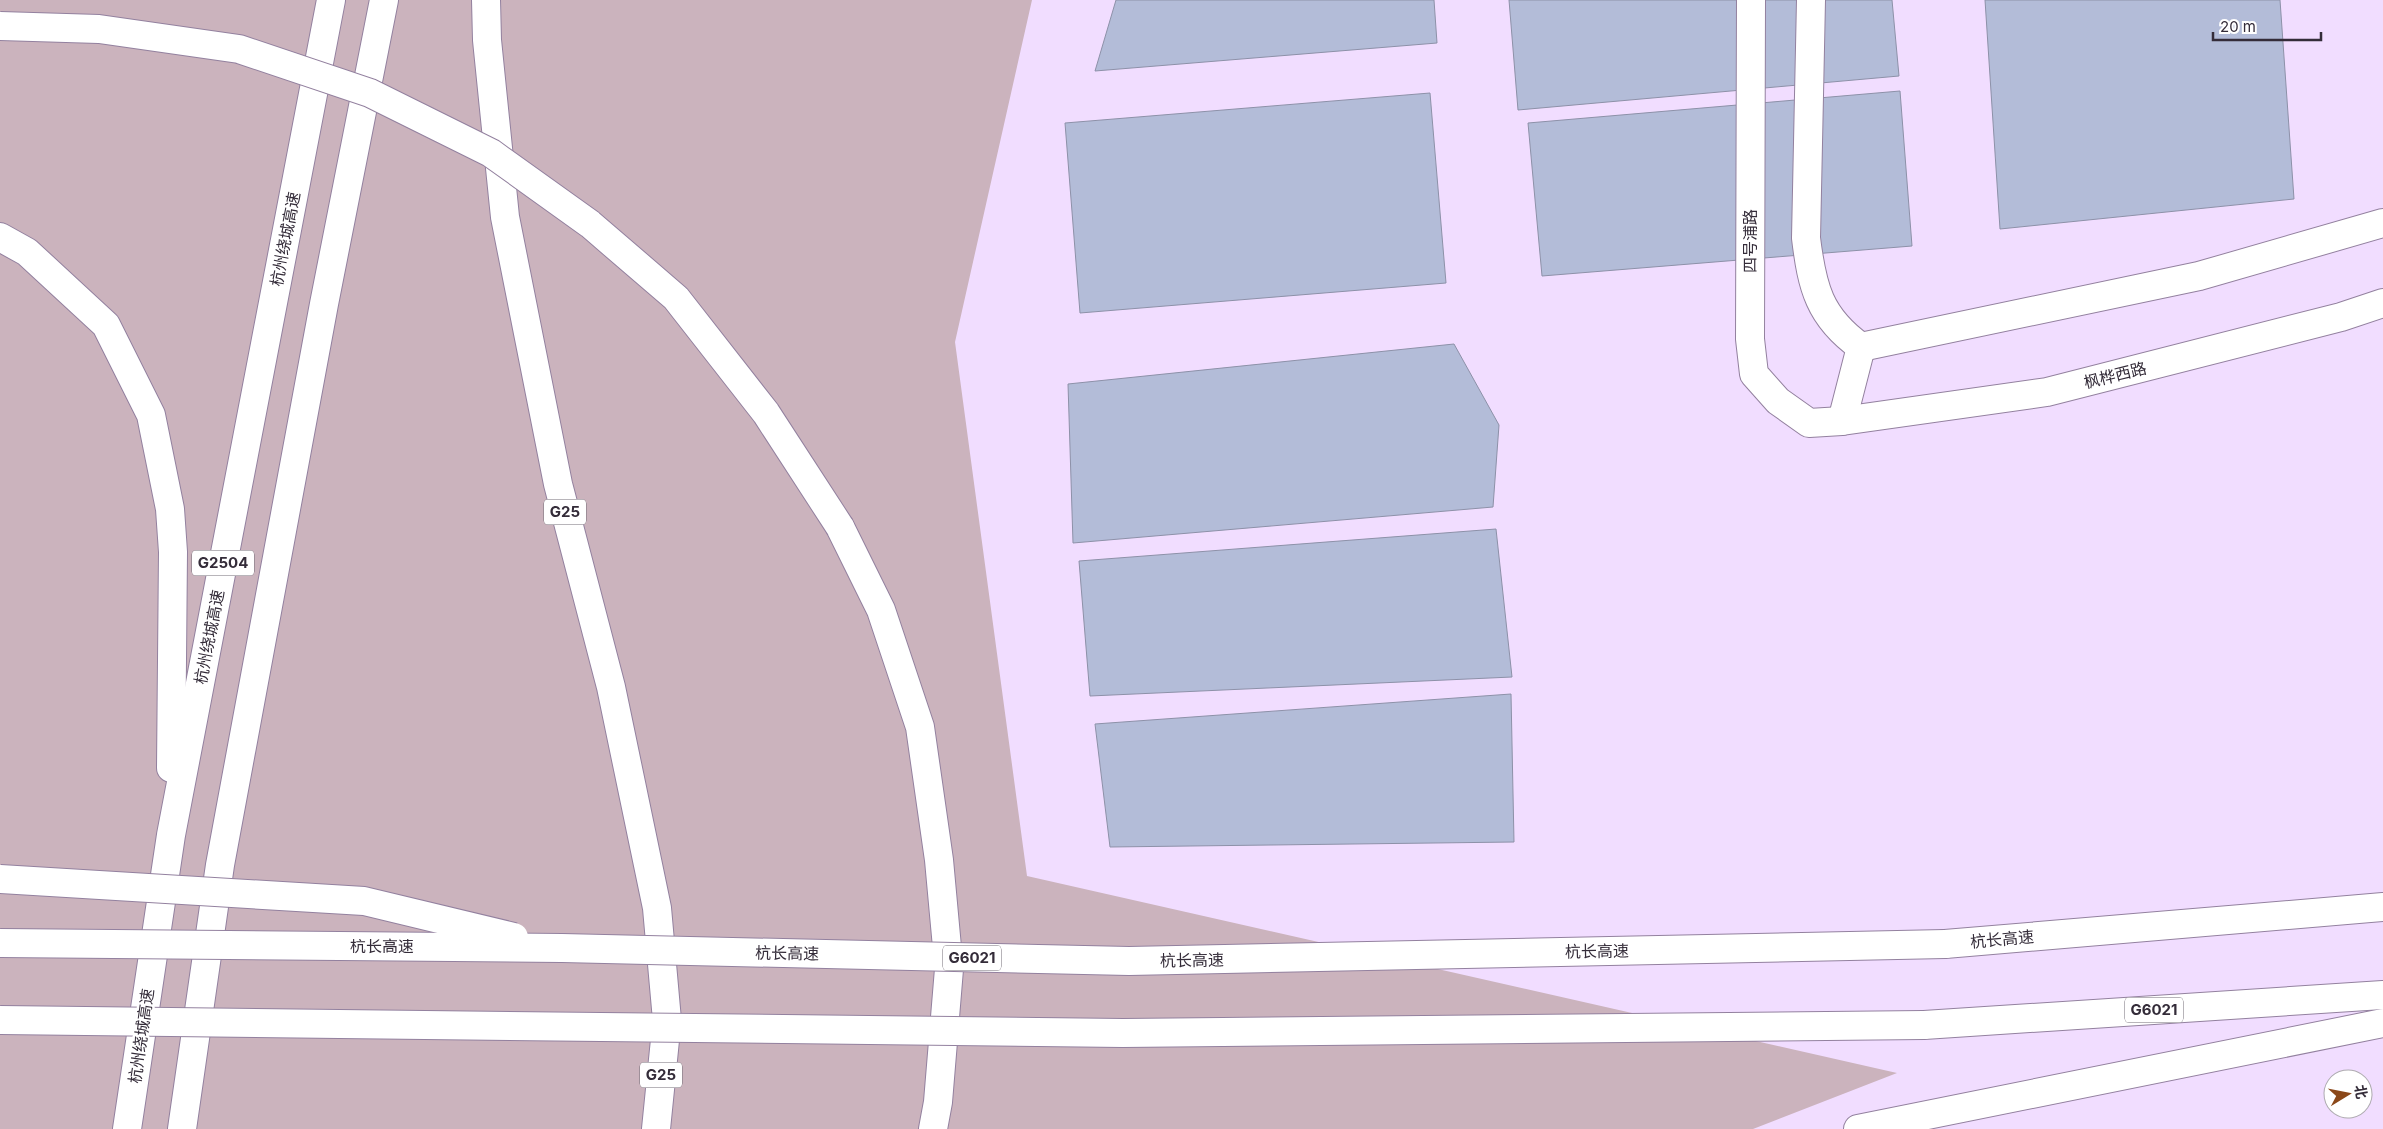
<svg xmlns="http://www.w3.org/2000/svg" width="2383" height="1129" viewBox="0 0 2383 1129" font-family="Inter,'Noto Sans SC',sans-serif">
  <rect width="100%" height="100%" fill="#f1ddff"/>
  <polygon fill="#cbb3bd" points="0,0 1032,0 955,342 1027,876 1897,1073 1753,1129 0,1129"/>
  <g fill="#b3bcd8" stroke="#8d91a8">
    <polygon points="1116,0 1434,0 1437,43 1095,71"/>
    <polygon points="1509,0 1892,0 1899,76 1518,110"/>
    <polygon points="1985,0 2280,0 2294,199 2000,229"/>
    <polygon points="1900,91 1912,246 1542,276 1528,123"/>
    <polygon points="1430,93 1446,283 1080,313 1065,123"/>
    <polygon points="1454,344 1499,425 1493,507 1073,543 1068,384"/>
    <polygon points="1496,529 1512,677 1090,696 1079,561"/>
    <polygon points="1511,694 1514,842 1110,847 1095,724"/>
  </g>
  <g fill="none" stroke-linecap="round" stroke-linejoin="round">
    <defs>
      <g id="secondary">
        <polyline points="1751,0 1750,339 1754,374 1778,401 1809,423 1842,421 2047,392 2341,317 2383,303"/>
        <path d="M1811,0L1806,238C1812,287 1819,317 1861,347"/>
        <polyline points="1861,347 2199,276 2383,223"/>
        <polyline points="1842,421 1861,347"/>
      </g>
      <g id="motorway">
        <polyline points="486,0 487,40 505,217 558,484 611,687 657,908 667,1020 656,1129"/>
        <polyline points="0,237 27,252 106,325 151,415 170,509 173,552 171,768"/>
        <polyline points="840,527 881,610 920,727 939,860 949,969 938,1102 933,1129"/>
        <polyline points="1945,944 2383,907"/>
        <polyline points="1924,1025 2383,995"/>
        <polyline points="127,1129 171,835 331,0"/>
        <polyline points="182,1129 220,865 324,304 384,0"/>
        <polyline points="1858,1129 2383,1023"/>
      </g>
    </defs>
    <use href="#secondary" stroke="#93819f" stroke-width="30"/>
    <use href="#motorway" stroke="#93819f" stroke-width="30"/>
    <use href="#secondary" stroke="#fff" stroke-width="28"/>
    <use href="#motorway" stroke="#fff" stroke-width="28"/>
    <defs>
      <g id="motorway-bridge">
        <polyline points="0,26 99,29 239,49 370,93 491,153 590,224 676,298 766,413 840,527"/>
        <polyline points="0,879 364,901 514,937"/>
        <polyline points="0,943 562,948 1129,961 1945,944"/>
        <polyline points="0,1020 1123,1033 1924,1025"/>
      </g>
    </defs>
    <use href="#motorway-bridge" stroke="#93819f" stroke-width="30" stroke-linecap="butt"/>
    <use href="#motorway-bridge" stroke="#fff" stroke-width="28"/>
  </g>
  <g text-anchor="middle" stroke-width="5" stroke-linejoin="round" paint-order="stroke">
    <g fill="#fff" stroke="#716b74" stroke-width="1">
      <rect x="544" y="499.5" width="42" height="25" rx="4"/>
      <rect x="192" y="550.5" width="62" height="25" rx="4"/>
      <rect x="943" y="945.5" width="58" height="25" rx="4"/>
      <rect x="2125" y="997.5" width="58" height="25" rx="4"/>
      <rect x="640" y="1062.5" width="42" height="25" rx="4"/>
    </g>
    <g font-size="15" font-weight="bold" fill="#342c39">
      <text x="565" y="517">G25</text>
      <text x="223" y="568">G2504</text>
      <text x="972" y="963">G6021</text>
      <text x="2154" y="1015">G6021</text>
      <text x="661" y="1080">G25</text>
    </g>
    <g font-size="16" fill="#342c39" stroke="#fff">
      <text transform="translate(285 239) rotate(-79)" y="6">杭州绕城高速</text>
      <text transform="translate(1750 241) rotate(-90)" y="6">四号浦路</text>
      <text transform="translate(2115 375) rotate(-14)" y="6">枫桦西路</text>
      <text transform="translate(209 637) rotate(-79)" y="6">杭州绕城高速</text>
      <text transform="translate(2002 939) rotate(-5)" y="6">杭长高速</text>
      <text x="382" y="952">杭长高速</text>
      <text transform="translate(1597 951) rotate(-1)" y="6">杭长高速</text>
      <text transform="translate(787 953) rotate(1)" y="6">杭长高速</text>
      <text transform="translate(1192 960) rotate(-1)" y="6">杭长高速</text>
      <text transform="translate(141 1036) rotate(-82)" y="6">杭州绕城高速</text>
    </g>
  </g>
  <g transform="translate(2348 1094) rotate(80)"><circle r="24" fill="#ffffff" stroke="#aeabb0"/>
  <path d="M0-4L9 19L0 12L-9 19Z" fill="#8b4819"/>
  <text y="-8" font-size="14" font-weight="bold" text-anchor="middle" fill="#342c39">北</text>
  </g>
  <path d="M2213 32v8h108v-8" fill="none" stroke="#342c39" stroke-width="2.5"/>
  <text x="2220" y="32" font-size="15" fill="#342c39" stroke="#ffffff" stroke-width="4" paint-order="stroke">20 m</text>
</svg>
